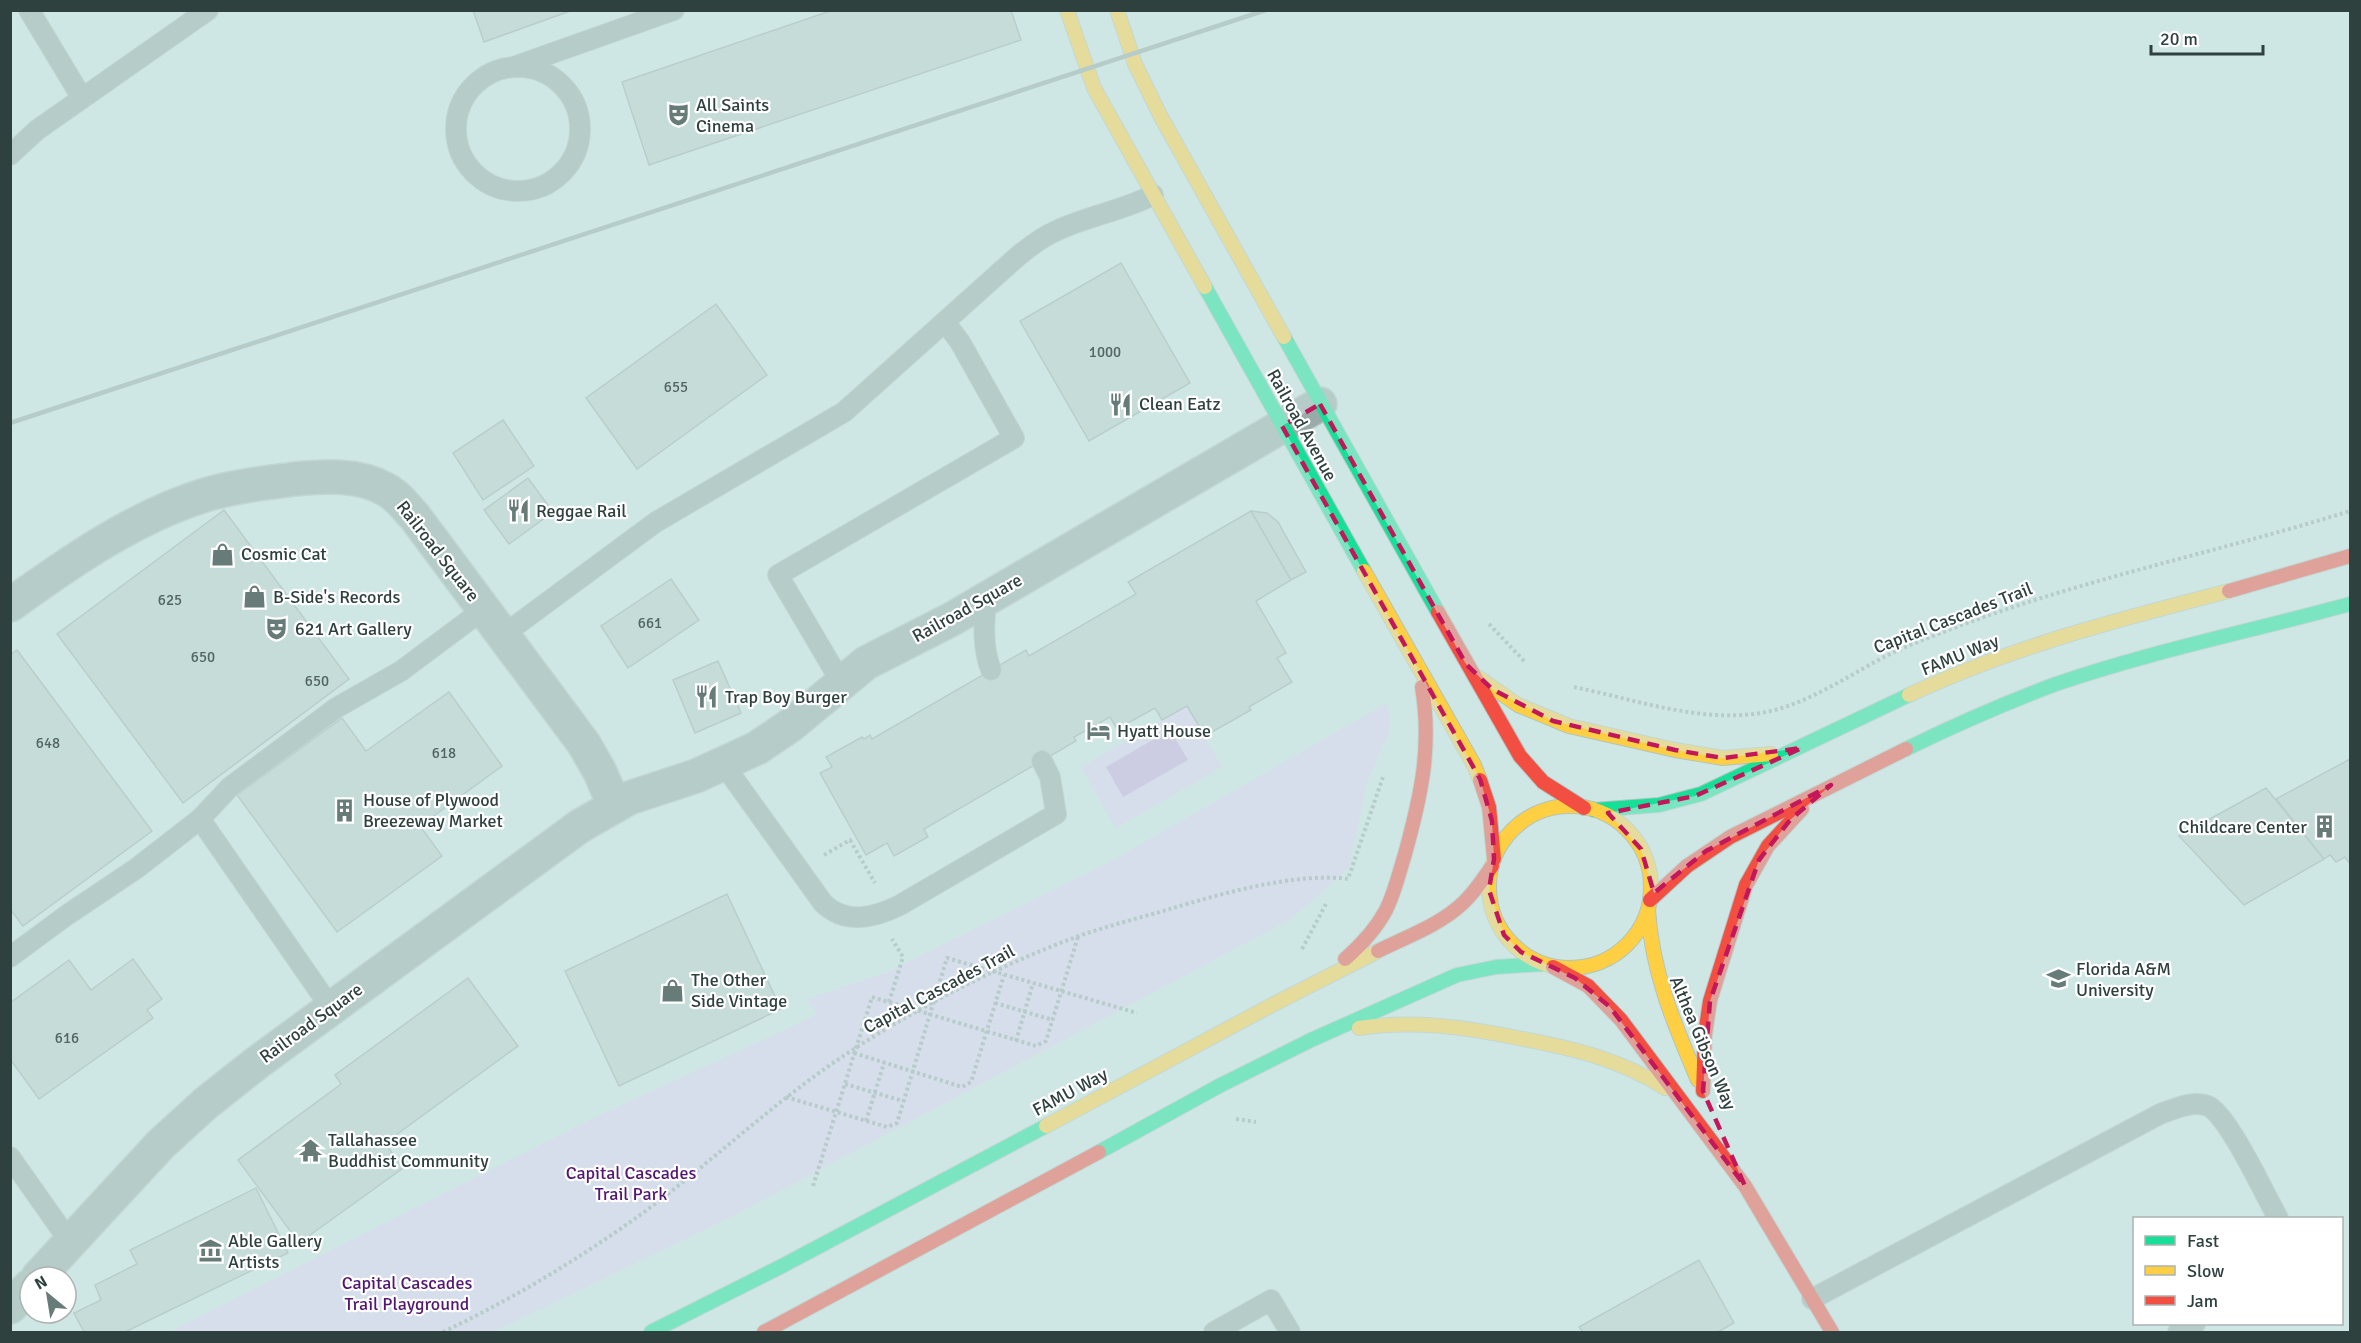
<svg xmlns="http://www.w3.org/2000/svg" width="2361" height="1343" viewBox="0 0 2361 1343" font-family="Signika,sans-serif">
  <rect width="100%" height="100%" fill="#cfe7e4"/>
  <g fill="#dbd2f1">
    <polygon points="1387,703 1390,718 1389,732 1367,783 1349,868 1291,919 731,1217 493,1332 169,1332 598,1116 817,1015 808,999 890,971 1106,864"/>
    <polygon points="1187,706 1222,767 1116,828 1081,767"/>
  </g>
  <polygon fill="#c7aee3" points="1170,730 1188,760 1123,797 1106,767"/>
  <g fill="#bbcecc" stroke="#9db0ae" stroke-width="1.5">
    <polygon points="473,10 573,10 484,42"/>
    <polygon points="833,10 1011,10 1021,40 649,165 622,82"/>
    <polygon points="1121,263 1190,383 1089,441 1020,321"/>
    <polygon points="716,304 767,375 637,469 586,398"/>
    <polygon points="503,420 534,466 483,500 453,453"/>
    <polygon points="528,478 553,512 509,544 484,510"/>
    <polygon points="224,510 349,679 183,803 57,634"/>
    <polygon points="1251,511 1291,580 1256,601 1286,653 1277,658 1292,682 1249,707 1251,710 1205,736 1187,706 1162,720 1155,708 1117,729 1110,717 1074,737 1076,741 924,829 928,837 894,856 887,843 866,855 820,773 832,767 826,757 862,737 864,739 870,735 872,739 1026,650 1029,656 1136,594 1128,582"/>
    <polygon points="1251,511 1267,513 1278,522 1306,572 1291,580"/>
    <polygon points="671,579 699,620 628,668 601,626"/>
    <polygon points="17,650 152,831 23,926 10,909 10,655"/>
    <polygon points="718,661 741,713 695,733 673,680"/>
    <polygon points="449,692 502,766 420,826 442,856 337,932 237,795 342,718 366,751"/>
    <polygon points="2350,759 2350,864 2345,857 2336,862 2330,855 2324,859 2276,799"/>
    <polygon points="2266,788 2324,859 2244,905 2179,836"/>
    <polygon points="727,894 781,1009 619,1086 565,971"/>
    <polygon points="133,959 162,999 147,1010 153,1018 39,1099 10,1059 10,1003 69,960 91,990"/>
    <polygon points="468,978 518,1046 385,1143 403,1168 299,1243 238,1160 341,1084 335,1075"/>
    <polygon points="256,1188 288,1253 125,1332 84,1332 74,1313 101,1300 95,1285 137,1264 130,1250"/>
    <polygon points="1699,1260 1734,1323 1718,1332 1583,1332 1579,1327"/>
  </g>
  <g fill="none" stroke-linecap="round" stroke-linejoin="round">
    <defs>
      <g id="lane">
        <polyline points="29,10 82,98"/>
        <polyline points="516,66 674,10"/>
        <circle cx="518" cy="129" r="62"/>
        <polyline points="10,155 37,130 208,10"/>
        <path d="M986,599C984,624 982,646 991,670"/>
        <path d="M503,635L656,522L844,412L1017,257C1029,247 1042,237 1056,231C1087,216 1122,211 1153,195"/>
        <polyline points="841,682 778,575 1014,438 960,342 945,322"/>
        <path d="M724,765L823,903C845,925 874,918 900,905L1056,814L1050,777L1042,761"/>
        <polyline points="200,819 331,1008"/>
        <polyline points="10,957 67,915 137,868 200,819 230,787 336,708 401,671 484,609"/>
        <polyline points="10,1157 70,1242"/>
        <path d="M1812,1299L2160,1114C2174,1109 2195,1099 2210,1107C2231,1121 2264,1193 2278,1218"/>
        <polyline points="1214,1332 1271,1300 1290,1332"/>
        <polyline points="2178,1332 2195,1324"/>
      </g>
      <g id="street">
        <path d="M10,605C70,562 134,517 205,495C235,486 265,483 295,479C324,476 358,474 385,489C397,495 406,507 415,517L584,744L600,772L614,805"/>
        <polyline points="38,1277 161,1144 206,1103 258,1062 580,826 629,798 696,776 757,748 791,725 866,663 952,619 1320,404"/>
        <polyline points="10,1307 30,1286"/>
      </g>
      <g id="fast">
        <polyline points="1205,287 1364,571"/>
        <polyline points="1284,337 1438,612"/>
        <path d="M1906,749C1955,725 2005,703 2056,684C2152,651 2252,631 2350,604"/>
        <polyline points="1594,810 1659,805 1701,794 1909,695"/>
        <polyline points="1099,1152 1219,1086 1311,1040 1457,975 1496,967 1543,964"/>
        <polyline points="651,1332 782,1266 1046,1126"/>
      </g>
      <g id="slow">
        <polyline points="1067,10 1094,88 1205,287"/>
        <polyline points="1117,10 1135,64 1161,117 1284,337"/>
        <polyline points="1364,571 1474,765 1480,780"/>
        <polyline points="1479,678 1518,705 1569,726 1675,750 1723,758 1771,754"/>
        <path d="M1909,695C2011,647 2120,619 2229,591"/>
        <circle cx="1570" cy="887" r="81"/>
        <path d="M1648,910C1652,972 1674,1024 1698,1080"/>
        <path d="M1359,1028C1414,1020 1465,1027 1518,1038C1571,1048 1620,1059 1665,1088"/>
        <polyline points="1046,1126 1272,1005 1378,951"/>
      </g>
      <g id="jam">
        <polyline points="2229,591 2350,556"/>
        <polyline points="1438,612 1520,756 1543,782 1584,808"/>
        <polyline points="1480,780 1489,807 1494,859"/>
        <polyline points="1650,900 1687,866 1730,837 1906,749"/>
        <path d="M1378,951C1406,937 1440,925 1463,903C1475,892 1483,879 1492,866"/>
        <path d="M1345,959C1361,945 1376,929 1386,910C1395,892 1399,873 1405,854C1421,796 1432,747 1422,687"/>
        <polyline points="1553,967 1588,986 1621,1020 1745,1186 1832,1332"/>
        <polyline points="1703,1091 1705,1035 1710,1001 1746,885 1768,846 1802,809"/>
        <polyline points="764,1332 1099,1152"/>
      </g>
    </defs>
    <use href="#lane" stroke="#b1c4c1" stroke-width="22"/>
    <use href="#street" stroke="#b1c4c1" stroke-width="36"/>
    <use href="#fast" stroke="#b1c4c1" stroke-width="16"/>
    <use href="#slow" stroke="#b1c4c1" stroke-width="16"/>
    <use href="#jam" stroke="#b1c4c1" stroke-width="16"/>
    <g stroke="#9aacaa" stroke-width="4" stroke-dasharray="3 3" stroke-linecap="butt">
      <polyline points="1489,624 1525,662"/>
      <path d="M1574,687C1633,699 1699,723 1761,713C1808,705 1850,674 1892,653C1921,640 1951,629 1981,618C2102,575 2228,549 2350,511"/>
      <polyline points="824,855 850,840 875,883"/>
      <polyline points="1302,949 1327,902"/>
      <polyline points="889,1002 903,957 892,939"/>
      <polyline points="995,1003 1053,1020"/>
      <polyline points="1016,1041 1033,983"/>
      <polyline points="854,1053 962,1087 971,1082 1004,975"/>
      <polyline points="845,1084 903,1101"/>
      <polyline points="786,1097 887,1127 897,1123 947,958 1137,1013"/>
      <polyline points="1236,1119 1256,1122"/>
      <polyline points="866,1121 884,1063"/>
      <polyline points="813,1186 872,997 1036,1046 1046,1041 1078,937"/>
      <path d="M443,1332C517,1297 589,1253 655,1204C715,1158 771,1106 833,1063C906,1013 993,968 1076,937C1107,926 1139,918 1170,909C1220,894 1296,872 1348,879L1383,777"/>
    </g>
    <use href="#lane" stroke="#98aba8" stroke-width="20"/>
    <use href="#street" stroke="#98aba8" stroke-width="33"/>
    <use href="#fast" stroke="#16e098" stroke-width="14"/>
    <use href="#slow" stroke="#ffcf43" stroke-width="14"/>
    <use href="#jam" stroke="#f24e42" stroke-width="14"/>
    <polyline stroke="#98aaa8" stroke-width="4.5" points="10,423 1266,10"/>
  </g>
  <path d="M0 0H2361V1343H0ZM1320,404L1466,664L1492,689L1553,721L1675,750L1723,758L1802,748L1695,796L1608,813L1641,849L1654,893L1706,851L1831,785L1790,820L1759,860L1710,1001L1703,1091L1745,1186L1610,1007L1575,978L1521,952L1504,935L1489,890L1494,859L1492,821L1480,779L1282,426Z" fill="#cfe7e4" fill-opacity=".55" fill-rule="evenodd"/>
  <path fill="none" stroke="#c2185b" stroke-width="4.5" stroke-dasharray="12 8" stroke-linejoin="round" d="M1320,404L1466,664L1492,689L1553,721L1675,750L1723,758L1802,748L1695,796L1608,813L1641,849L1654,893L1706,851L1831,785L1790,820L1759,860L1710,1001L1703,1091L1745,1186L1610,1007L1575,978L1521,952L1504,935L1489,890L1494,859L1492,821L1480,779L1282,426Z"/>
  <defs>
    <symbol id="theatre-bare" viewBox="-9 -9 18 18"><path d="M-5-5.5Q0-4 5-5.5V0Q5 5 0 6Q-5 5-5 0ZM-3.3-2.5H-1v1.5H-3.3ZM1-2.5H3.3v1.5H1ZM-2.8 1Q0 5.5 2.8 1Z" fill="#677b79" stroke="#fff" stroke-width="2.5" paint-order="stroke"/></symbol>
    <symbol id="restaurant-bare" viewBox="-9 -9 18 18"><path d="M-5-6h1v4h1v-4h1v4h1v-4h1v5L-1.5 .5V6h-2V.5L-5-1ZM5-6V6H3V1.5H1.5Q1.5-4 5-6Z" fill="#677b79" stroke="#fff" stroke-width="2.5" paint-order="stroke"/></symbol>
    <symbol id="shop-bare" viewBox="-9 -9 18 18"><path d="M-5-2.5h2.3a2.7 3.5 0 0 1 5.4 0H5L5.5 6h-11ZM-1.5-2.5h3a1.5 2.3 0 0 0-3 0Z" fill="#677b79" stroke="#fff" stroke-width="2.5" paint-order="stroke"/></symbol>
    <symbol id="hotel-bare" viewBox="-9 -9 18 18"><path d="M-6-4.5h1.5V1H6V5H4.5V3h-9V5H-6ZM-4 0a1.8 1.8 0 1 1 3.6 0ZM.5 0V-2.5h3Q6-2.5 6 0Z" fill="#677b79" stroke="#fff" stroke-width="2.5" paint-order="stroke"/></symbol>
    <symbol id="building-bare" viewBox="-9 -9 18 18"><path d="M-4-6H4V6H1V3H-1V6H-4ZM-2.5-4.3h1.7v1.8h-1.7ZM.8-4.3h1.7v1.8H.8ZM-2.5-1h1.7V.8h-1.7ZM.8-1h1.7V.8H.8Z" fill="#677b79" stroke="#fff" stroke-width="2.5" paint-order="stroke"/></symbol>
    <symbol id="university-bare" viewBox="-9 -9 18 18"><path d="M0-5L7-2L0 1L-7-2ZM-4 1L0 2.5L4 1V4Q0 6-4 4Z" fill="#677b79" stroke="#fff" stroke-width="2.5" paint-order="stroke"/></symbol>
    <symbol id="temple-bare" viewBox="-9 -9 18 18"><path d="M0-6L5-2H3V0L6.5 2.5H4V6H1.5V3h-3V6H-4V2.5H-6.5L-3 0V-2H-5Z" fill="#677b79" stroke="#fff" stroke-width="2.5" paint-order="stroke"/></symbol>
    <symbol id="museum-bare" viewBox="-9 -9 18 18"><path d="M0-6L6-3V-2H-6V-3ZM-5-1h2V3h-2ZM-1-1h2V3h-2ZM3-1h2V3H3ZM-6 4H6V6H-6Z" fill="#677b79" stroke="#fff" stroke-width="2.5" paint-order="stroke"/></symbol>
  </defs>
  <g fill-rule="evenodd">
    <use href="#theatre-bare" x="662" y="98" width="33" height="33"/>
    <use href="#restaurant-bare" x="1104" y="388" width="33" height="33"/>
    <use href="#restaurant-bare" x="502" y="494" width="33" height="33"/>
    <use href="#shop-bare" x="206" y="538" width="33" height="33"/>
    <use href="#shop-bare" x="238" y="580" width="33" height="33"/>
    <use href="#theatre-bare" x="260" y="612" width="33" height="33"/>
    <use href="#restaurant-bare" x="690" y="680" width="33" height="33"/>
    <use href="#hotel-bare" x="1082" y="714" width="33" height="33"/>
    <use href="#building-bare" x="328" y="794" width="33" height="33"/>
    <use href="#building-bare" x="2308" y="810" width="33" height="33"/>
    <use href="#university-bare" x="2042" y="962" width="33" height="33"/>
    <use href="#shop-bare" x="656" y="974" width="33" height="33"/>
    <use href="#temple-bare" x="294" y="1134" width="33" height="33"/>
    <use href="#museum-bare" x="194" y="1234" width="33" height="33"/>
  </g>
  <g text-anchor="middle" stroke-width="4.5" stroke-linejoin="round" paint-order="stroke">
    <g font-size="15" fill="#536563">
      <text x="1105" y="357">1000</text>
      <text x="676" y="392">655</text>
      <text x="170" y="605">625</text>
      <text x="650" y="628">661</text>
      <text x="203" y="662">650</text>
      <text x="317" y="686">650</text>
      <text x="48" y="748">648</text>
      <text x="444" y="758">618</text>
      <text x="67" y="1043">616</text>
    </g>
    <g font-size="18" fill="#2f413f" stroke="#fff" text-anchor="start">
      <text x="696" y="111">All Saints<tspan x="696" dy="21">Cinema</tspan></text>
      <text x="1139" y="410">Clean Eatz</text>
      <text x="536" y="517">Reggae Rail</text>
      <text x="241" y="560">Cosmic Cat</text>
      <text x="273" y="603">B-Side's Records</text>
      <text x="295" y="635">621 Art Gallery</text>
      <text x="725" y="703">Trap Boy Burger</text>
      <text x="1117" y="737">Hyatt House</text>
      <text x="363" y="806">House of Plywood<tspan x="363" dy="21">Breezeway Market</tspan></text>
      <text x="2307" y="833" text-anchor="end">Childcare Center</text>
      <text x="2076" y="975">Florida A&amp;M<tspan x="2076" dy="21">University</tspan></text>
      <text x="691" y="986">The Other<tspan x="691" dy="21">Side Vintage</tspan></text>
      <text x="328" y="1146">Tallahassee<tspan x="328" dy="21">Buddhist Community</tspan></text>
      <text x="228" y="1247">Able Gallery<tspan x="228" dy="21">Artists</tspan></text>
    </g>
    <g font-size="18" fill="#2f413f" stroke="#fff">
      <text transform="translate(1302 425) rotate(61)" y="6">Railroad Avenue</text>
      <text transform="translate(438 551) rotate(52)" y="6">Railroad Square</text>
      <text transform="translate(967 608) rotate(-29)" y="6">Railroad Square</text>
      <text transform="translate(1953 618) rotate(-21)" y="6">Capital Cascades Trail</text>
      <text transform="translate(1960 655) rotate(-22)" y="6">FAMU Way</text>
      <text transform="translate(939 989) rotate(-28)" y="6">Capital Cascades Trail</text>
      <text transform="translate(311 1023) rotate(-36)" y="6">Railroad Square</text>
      <text transform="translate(1703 1043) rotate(67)" y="6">Althea Gibson Way</text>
      <text transform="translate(1070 1092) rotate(-28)" y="6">FAMU Way</text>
    </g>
    <g font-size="18" fill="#531772" stroke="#fff">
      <text x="631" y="1179">Capital Cascades<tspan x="631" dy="21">Trail Park</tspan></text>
      <text x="407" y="1289">Capital Cascades<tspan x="407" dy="21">Trail Playground</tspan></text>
    </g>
  </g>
  <rect width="2361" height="1343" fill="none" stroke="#2f413f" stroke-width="24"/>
  <rect x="2133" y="1217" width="210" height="108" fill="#ffffff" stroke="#acb3b2" stroke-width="1.5"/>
  <rect x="2145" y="1236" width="30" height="9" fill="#16e098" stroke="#acb3b2" stroke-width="1.5"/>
  <text x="2187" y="1247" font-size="18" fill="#2f413f">Fast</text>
  <rect x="2145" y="1266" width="30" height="9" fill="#ffcf43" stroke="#acb3b2" stroke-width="1.5"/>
  <text x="2187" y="1277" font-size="18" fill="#2f413f">Slow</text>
  <rect x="2145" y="1296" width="30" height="9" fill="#f24e42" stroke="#acb3b2" stroke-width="1.5"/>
  <text x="2187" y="1307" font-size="18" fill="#2f413f">Jam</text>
  <g transform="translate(48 1295) rotate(330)"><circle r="28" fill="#ffffff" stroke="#acb3b2" stroke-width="1.5"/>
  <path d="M0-4.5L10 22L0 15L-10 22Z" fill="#677b79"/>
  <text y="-9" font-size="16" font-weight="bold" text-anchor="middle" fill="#2f413f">N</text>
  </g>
  <path d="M2151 45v9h112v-9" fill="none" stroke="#2f413f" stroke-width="3"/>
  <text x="2160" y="45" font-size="18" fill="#2f413f" stroke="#ffffff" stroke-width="4.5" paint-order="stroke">20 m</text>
</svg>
